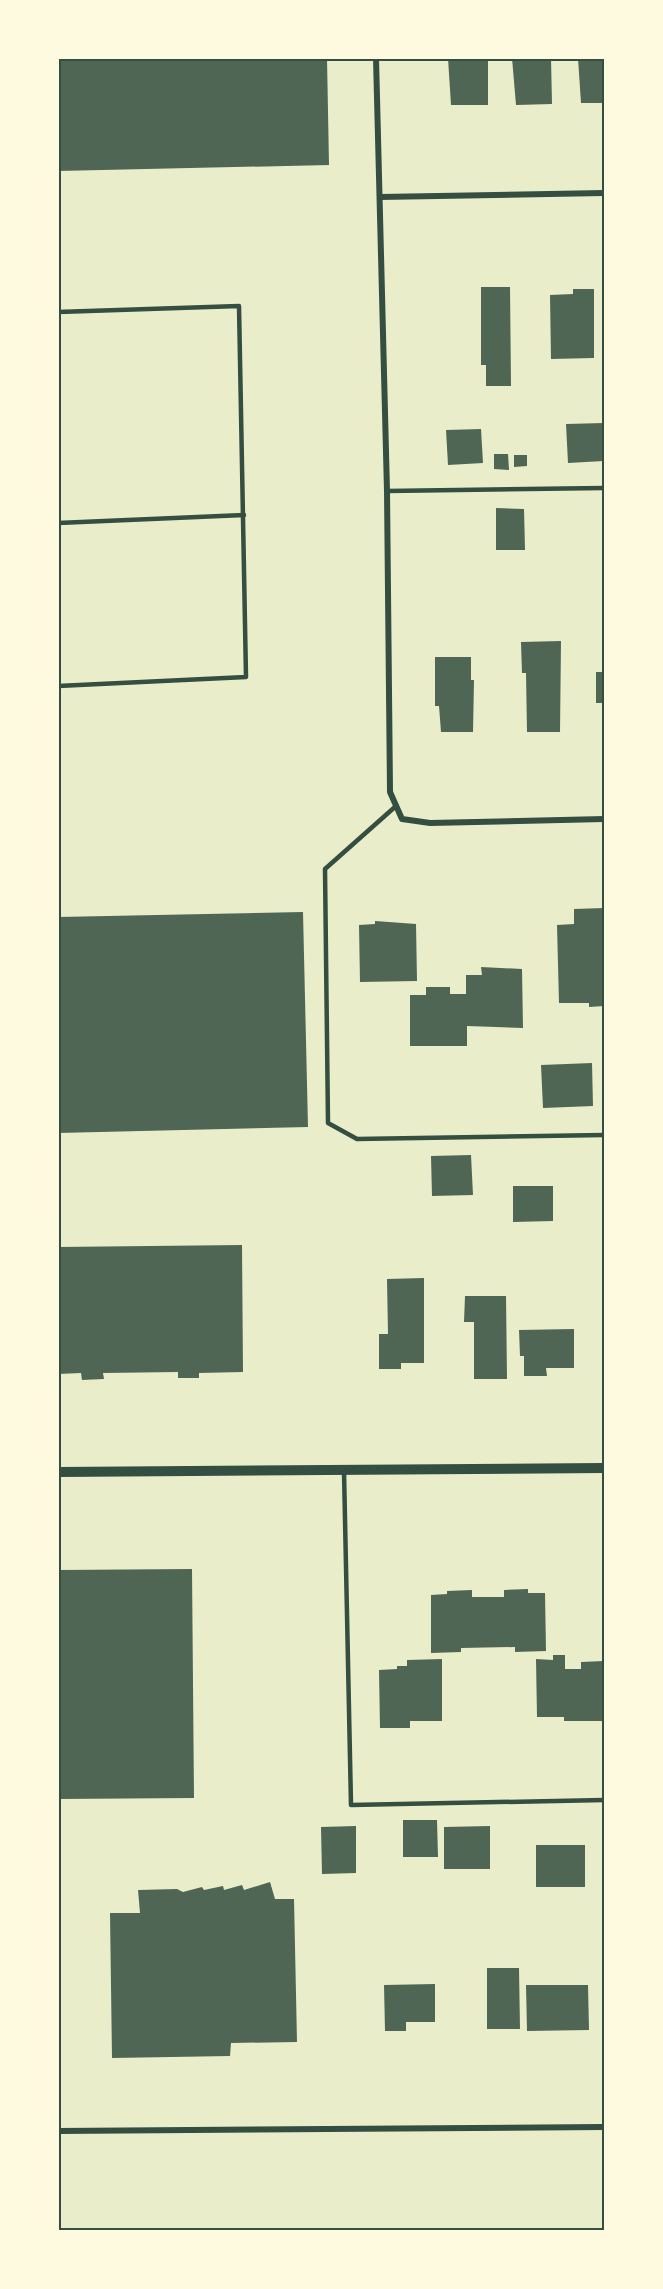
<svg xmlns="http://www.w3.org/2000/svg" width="663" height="2289" viewBox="0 0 663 2289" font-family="Merriweather,serif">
  <rect width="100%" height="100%" fill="#e9edc9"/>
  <g fill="#4f6655">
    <polygon points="58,58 327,58 329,165 58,171"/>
    <polygon points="448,58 488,58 488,105 451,105"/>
    <polygon points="512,58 551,58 552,104 516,105"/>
    <polygon points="578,58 604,58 604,103 581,103"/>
    <polygon points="481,287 510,287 511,386 486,386 486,365 481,365"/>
    <polygon points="573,289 594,289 594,358 551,359 550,295 573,294"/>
    <polygon points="604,423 604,461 568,463 566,424"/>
    <polygon points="481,429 483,463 448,465 446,430"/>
    <polygon points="494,454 508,454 509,470 494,469"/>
    <polygon points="514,455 527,455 527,466 514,467"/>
    <polygon points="496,508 524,509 525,550 496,550"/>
    <polygon points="561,641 560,732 527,732 526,673 522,673 521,642"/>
    <polygon points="435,657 471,657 471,680 474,680 473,732 441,732 439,706 435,706"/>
    <rect x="596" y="672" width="8" height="31"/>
    <polygon points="604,908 604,1006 589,1007 589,1003 559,1003 557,925 574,924 574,909"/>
    <polygon points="303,912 308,1127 58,1133 58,917"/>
    <polygon points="375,921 416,924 417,981 360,982 359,925 375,924"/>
    <polygon points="481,967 522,969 523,1028 467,1026 467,1046 410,1046 410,995 426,995 426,987 450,987 450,994 466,994 466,975 482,975"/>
    <polygon points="592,1063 593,1106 543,1108 541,1065"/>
    <polygon points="471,1155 473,1195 432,1196 431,1156"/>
    <polygon points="513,1186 553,1186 553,1221 513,1222"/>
    <polygon points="242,1245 243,1372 199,1373 199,1378 178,1378 178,1372 103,1373 104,1379 82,1380 81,1373 58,1374 58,1247"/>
    <polygon points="424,1278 424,1363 401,1363 401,1369 379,1369 379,1334 388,1334 387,1279"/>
    <polygon points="465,1296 506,1296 507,1379 474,1379 474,1322 464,1322"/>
    <polygon points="574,1329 574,1368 546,1368 547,1376 524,1376 524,1356 520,1356 519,1330"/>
    <polygon points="192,1569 194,1798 58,1799 58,1570"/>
    <polygon points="528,1589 528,1593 545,1593 546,1651 515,1652 515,1647 461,1648 461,1652 431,1653 431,1595 447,1594 447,1591 472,1590 472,1597 504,1597 504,1590"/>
    <polygon points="553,1655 565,1655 565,1669 581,1669 581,1662 604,1661 604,1721 564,1721 564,1717 537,1717 536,1659 553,1660"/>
    <polygon points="442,1659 442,1721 410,1721 410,1728 380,1728 379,1670 397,1669 397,1666 407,1666 407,1660"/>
    <polygon points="403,1820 437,1820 438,1857 403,1857"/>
    <polygon points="356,1826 356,1873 322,1874 321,1827"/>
    <polygon points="490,1826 490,1869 444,1869 444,1827"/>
    <rect x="536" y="1845" width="49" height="42"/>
    <polygon points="270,1882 275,1899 294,1899 297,2042 231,2043 230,2056 112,2058 110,1913 140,1913 138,1890 177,1889 183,1892 202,1887 204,1890 223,1886 224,1890 242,1885 244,1890"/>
    <polygon points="487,1968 519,1968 520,2029 487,2029"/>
    <rect x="602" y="1968" width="2" height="45"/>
    <polygon points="435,1984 435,2022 406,2022 406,2031 385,2031 384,1985"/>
    <polygon points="526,1985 588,1985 589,2030 527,2031"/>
  </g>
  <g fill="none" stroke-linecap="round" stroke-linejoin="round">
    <g stroke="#344e41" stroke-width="4.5">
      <polyline points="58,312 239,306 246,677 58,686"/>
      <polyline points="387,491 604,488"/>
      <polyline points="58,523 244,515"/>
      <polyline points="396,806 325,869 328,1123 357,1139 604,1135"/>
      <polyline points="344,1471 351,1805 604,1800"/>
    </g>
    <g stroke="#344e41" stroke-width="6">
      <polyline points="376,58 387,491 390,792 402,819 430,823 604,819"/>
      <polyline points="380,197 604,193"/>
      <polyline points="58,2131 604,2127"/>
    </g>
    <polyline stroke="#344e41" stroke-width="10" points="58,1472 604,1468"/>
  </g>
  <rect width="663" height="2289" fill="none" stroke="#fefae0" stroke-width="120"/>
  <rect x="60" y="60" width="543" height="2169" fill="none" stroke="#344e41" stroke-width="2"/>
</svg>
